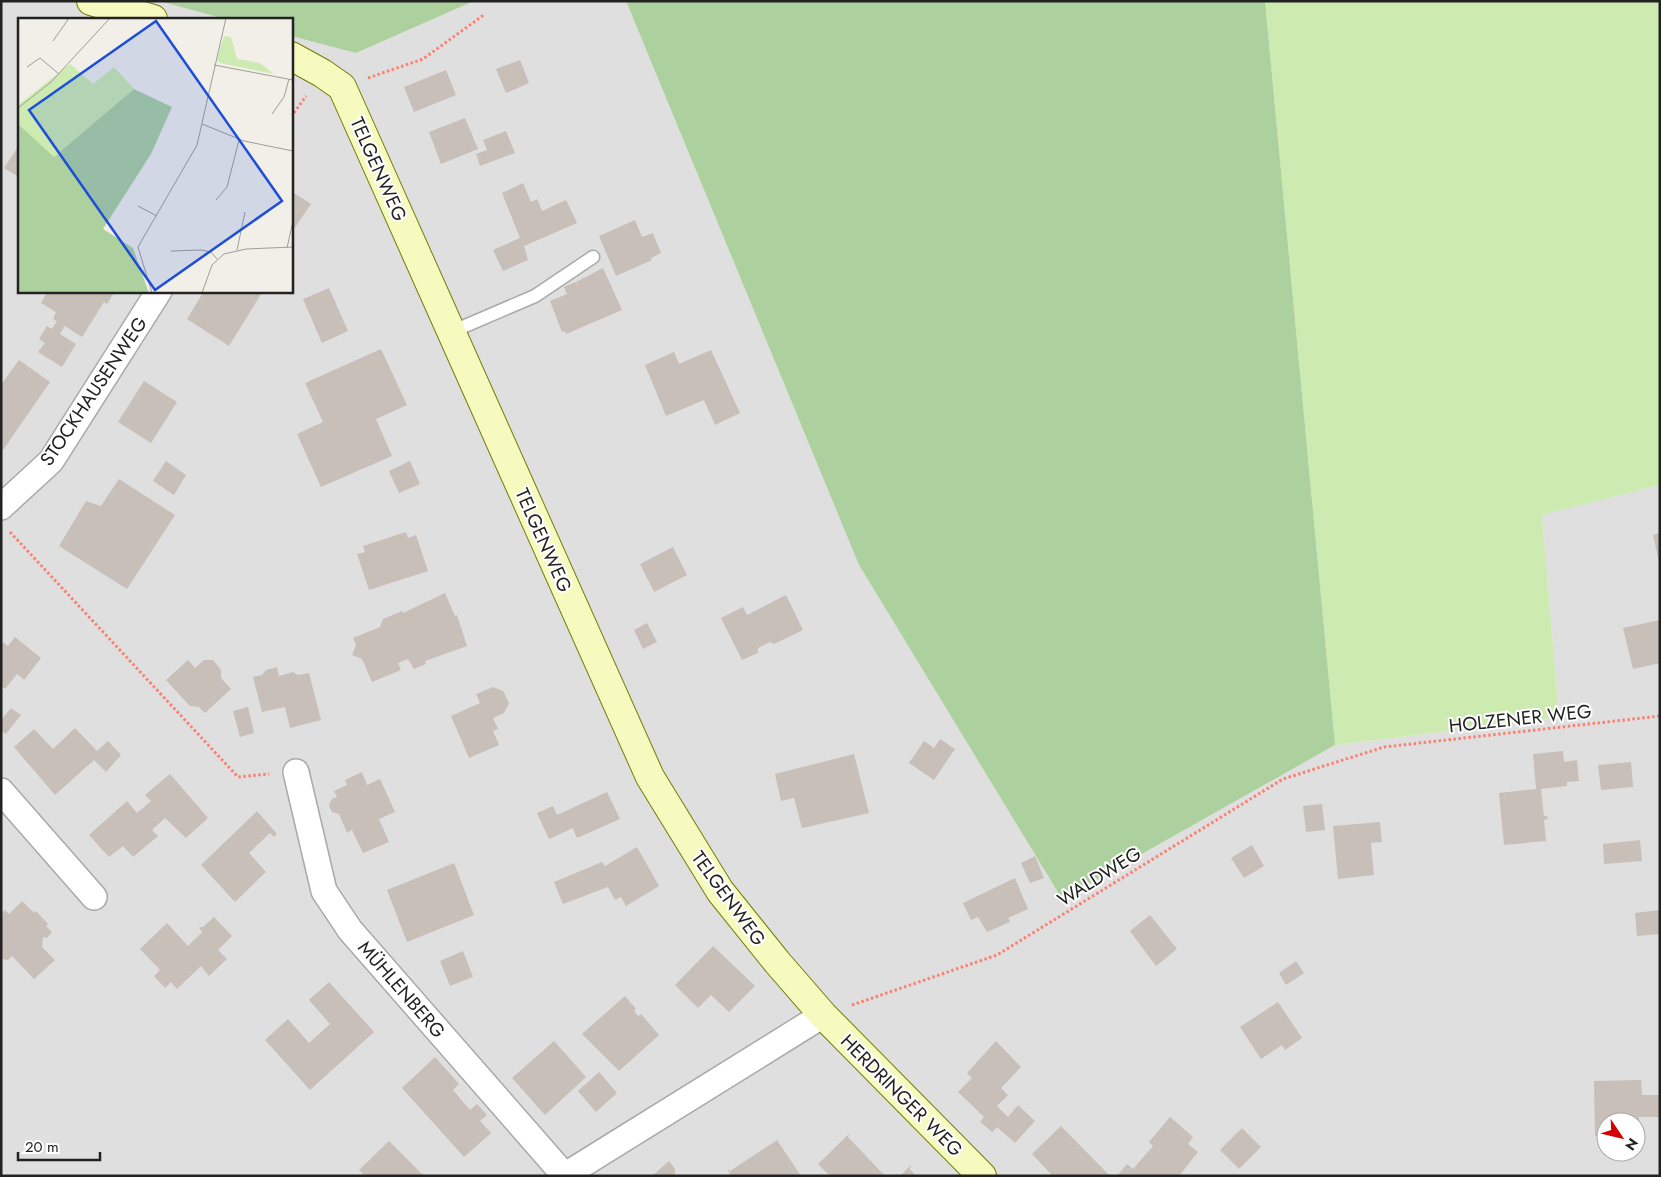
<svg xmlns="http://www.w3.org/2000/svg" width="1661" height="1177" viewBox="0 0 1661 1177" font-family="Jost,sans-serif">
  <rect width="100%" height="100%" fill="#f2efe9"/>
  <path fill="#e0dfdf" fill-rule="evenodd" d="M1,1H159L225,19H19V291H291V36L356,53L474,1H626L859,565L1062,899L1335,745L1559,717L1542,514L1660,485V1176H1ZM1606,1122H1636V1152H1606Z"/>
  <polygon fill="#cdebb0" points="1265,1 1660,1 1660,485 1542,515 1559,717 1335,745"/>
  <g fill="#add19e">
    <polygon points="159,1 474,1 356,53 291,36 291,19 225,19"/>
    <polygon points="626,1 1265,1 1335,745 1062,899 859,565"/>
  </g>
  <g fill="#c7bfb8">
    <polygon points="520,60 529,83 506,93 496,69"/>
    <polygon points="446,70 456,95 414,112 404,87"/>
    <polygon points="465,118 478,149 441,164 429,132"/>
    <polygon points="506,131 515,153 480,166 476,154 487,150 483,140"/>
    <polygon points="19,145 19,177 4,168"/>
    <polygon points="523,183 531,202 537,199 542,211 566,200 577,223 524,246 528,260 503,271 493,250 520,238 502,193"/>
    <polygon points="291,191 311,204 294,229 291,228"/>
    <polygon points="635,220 642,237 653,233 661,253 651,258 652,260 616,276 599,236"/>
    <polygon points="603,268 622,310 566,334 564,331 562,332 550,301 567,294 564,287 575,282 579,288 576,282"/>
    <polygon points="329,288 348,331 322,343 303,299"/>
    <polygon points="48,291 115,291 107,304 104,302 82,337 65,326 60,334 76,344 62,367 38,352 45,343 39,339 47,326 52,329 57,321 53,319 56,312 41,303"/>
    <polygon points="204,291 263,291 229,346 187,319"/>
    <polygon points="381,349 407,405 376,419 392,456 321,487 297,434 323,422 305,383"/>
    <polygon points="711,350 740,413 715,425 704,400 666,416 645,365 674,352 679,364"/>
    <polygon points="19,360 50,382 3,450 1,449 1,385"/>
    <polygon points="144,381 177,402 151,443 118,422"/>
    <polygon points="166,461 186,475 174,495 153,481"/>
    <polygon points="410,461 420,484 399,493 389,471"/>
    <polygon points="119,479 175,515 127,589 59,546 86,501 101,506"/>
    <polygon points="406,532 408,538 416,535 428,571 369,590 357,554 365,552 363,546"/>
    <polygon points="1660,533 1660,562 1659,562 1653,535"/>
    <polygon points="673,547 687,575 654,592 640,564"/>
    <polygon points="445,593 455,616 457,615 467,646 425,661 426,664 414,669 408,659 398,663 401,670 372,682 362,659 352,655 356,645 353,638 380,627 383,619 402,611 403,613"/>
    <polygon points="786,595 803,630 774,644 770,642 758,648 758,653 742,660 721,618 743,607 747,615"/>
    <polygon points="1660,620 1660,663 1633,669 1623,628"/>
    <polygon points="647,623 657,642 643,649 634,630"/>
    <polygon points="15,637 41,658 24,680 17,674 5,689 1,686 1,641 8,646"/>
    <polygon points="188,660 195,668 204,660 213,660 221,670 221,678 231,689 205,713 199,707 190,706 166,680"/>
    <polygon points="277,667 279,676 293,672 298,675 309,673 321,720 290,728 285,707 262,712 253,677 262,675 266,670"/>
    <polygon points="493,687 503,691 509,703 504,713 493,718 498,729 493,731 499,745 469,758 451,716 480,703 476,694"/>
    <polygon points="248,707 254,733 240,737 233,711"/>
    <polygon points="11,708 21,715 6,734 1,731 1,720"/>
    <polygon points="75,728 97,751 108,741 121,755 106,772 94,760 55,795 14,747 34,729 53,749"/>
    <polygon points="940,739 955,749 934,780 909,763 924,741 934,748"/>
    <polygon points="1563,751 1564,762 1577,760 1579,781 1567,782 1567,786 1541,789 1544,816 1547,816 1548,819 1544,820 1546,841 1504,845 1499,793 1536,789 1533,754"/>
    <polygon points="854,754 869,813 802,828 794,798 781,801 775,774"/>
    <polygon points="1631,762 1633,787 1601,790 1598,765"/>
    <polygon points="362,772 367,785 380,779 395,812 379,819 389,842 363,853 352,830 347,833 339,814 332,812 329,805 332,799 337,797 334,791 347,785 345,780"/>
    <polygon points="170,774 208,818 186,838 165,818 152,830 158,836 133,857 123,846 109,857 89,835 127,801 137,813 151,801 145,795"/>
    <polygon points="607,792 620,819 577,838 573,828 549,839 537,813 553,806 557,815"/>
    <polygon points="1322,804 1325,830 1306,832 1303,806"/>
    <polygon points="257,811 277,834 274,837 270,833 249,853 266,872 235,902 201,865"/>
    <polygon points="1380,822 1382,842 1371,843 1374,875 1338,879 1333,826"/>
    <polygon points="1640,840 1642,861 1604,864 1603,844"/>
    <polygon points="1252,845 1264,866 1244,878 1231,858"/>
    <polygon points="637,847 659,886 626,906 621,897 615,900 608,887 563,904 554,882 602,862 605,866"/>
    <polygon points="1035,856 1044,878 1030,883 1021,863"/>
    <polygon points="454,863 474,915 407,942 387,890"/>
    <polygon points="1015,878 1028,909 1008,918 1010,922 987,932 978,917 971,920 963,903"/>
    <polygon points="22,901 34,913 36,911 48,924 46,926 52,932 47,938 43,937 42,947 55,960 34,979 12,956 8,960 1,959 1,914 5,910 9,914"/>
    <polygon points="1660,910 1660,934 1637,936 1635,913"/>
    <polygon points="1150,915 1177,949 1156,966 1130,931"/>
    <polygon points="214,917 232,936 218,950 227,959 209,976 201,966 177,989 171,982 165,988 154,976 160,970 140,949 167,923 188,946 202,932 199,927 203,927"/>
    <polygon points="713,946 755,986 729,1012 711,995 698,1008 675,985"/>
    <polygon points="463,951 473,977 450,986 440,961"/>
    <polygon points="1296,961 1304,973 1286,985 1279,973"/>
    <polygon points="329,982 374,1032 310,1090 265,1040 288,1019 309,1043 330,1024 309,1000"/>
    <polygon points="625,996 636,1009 634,1011 638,1016 641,1014 659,1035 619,1071 582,1034"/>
    <polygon points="1278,1002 1302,1038 1285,1050 1282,1045 1261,1059 1240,1027"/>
    <polygon points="554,1041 586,1077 545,1115 512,1078"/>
    <polygon points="996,1041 1021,1067 1001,1088 1008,1095 997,1106 1008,1117 1018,1105 1035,1121 1015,1143 997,1127 992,1132 980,1122 984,1117 958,1092 972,1078 967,1073"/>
    <polygon points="435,1057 459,1084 453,1090 470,1110 477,1104 487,1115 480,1121 491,1133 464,1157 402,1088"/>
    <polygon points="599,1072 617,1093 596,1112 578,1091"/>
    <polygon points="1641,1080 1642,1095 1660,1095 1660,1117 1639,1117 1640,1133 1636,1133 1636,1122 1606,1122 1606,1136 1595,1136 1594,1081"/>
    <polygon points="1170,1117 1193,1137 1188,1144 1198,1152 1179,1176 1117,1176 1127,1164 1133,1169 1153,1146 1149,1142"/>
    <polygon points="1061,1126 1110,1176 1053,1176 1032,1154"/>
    <polygon points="1242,1128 1261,1147 1239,1169 1220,1150"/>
    <polygon points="850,1133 848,1137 885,1176 830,1176 818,1164"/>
    <polygon points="777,1140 801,1176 731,1176 727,1168 730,1171"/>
    <polygon points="389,1141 424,1176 365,1176 359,1170"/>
    <polygon points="669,1161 675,1169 675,1176 652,1176"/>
    <polygon points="911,1165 910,1169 916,1176 900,1176"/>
  </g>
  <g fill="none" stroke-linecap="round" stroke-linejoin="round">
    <defs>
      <polyline id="lane" points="451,332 535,296 593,257"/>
      <g id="street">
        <polyline points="1,507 51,461 159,291"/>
        <polyline points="296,772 324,891 350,930 378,962 565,1176"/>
        <polyline points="1,791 94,897"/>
        <polyline points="564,1176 823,1015"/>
      </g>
      <g id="secondary">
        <polyline points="91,1 153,19"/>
        <polyline points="291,56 322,73 342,87 650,777 720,891 777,962 823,1015 982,1176"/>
      </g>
    </defs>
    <use href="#lane" stroke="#a9a9a9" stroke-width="15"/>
    <use href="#street" stroke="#a9a9a9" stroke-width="28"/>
    <use href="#secondary" stroke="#707d05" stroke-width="30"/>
    <g stroke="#fa8072" stroke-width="3" stroke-dasharray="2.5 2.5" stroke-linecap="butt">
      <polyline points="368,78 423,59 485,14"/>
      <polyline points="291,117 306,96"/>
      <polyline points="10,532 238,777 269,774"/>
      <polyline points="852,1005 997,955 1283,779 1384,747 1660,716"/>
    </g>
    <use href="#lane" stroke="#fff" stroke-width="12"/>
    <use href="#street" stroke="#fff" stroke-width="25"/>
    <use href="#secondary" stroke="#f7fabf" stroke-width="28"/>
  </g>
  <g text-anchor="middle" stroke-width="4" stroke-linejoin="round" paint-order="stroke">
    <g font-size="19" fill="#222" stroke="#fff">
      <text transform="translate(379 169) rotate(66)" y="7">TELGENWEG</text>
      <text transform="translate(93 391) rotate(-56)" y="7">STOCKHAUSENWEG</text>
      <text transform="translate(544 540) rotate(66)" y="7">TELGENWEG</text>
      <text transform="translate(1520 718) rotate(-6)" y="7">HOLZENER WEG</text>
      <text transform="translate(1099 876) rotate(-32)" y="7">WALDWEG</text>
      <text transform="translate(729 898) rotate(54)" y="7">TELGENWEG</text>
      <text transform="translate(402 989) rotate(49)" y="7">MÜHLENBERG</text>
      <text transform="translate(902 1095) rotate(45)" y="7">HERDRINGER WEG</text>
    </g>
  </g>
  <g transform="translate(18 18)">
    <rect width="275" height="275" fill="#f2efe9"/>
    <path d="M206,18L213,19L219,41L242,45L256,56L202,45L199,41ZM52,46L75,66L96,49L116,71L35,140L0,106V87Z" fill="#cdebb0"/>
    <path d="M116,71L154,89L133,136L85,211L115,230L131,275H0V106L36,139Z" fill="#add19e"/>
    <path fill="none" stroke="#9f9d99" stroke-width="1" d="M35,23L51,0M196,47L275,62M9,49L22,40L41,56M0,90L33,64L92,0M254,96L266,79L271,61M184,106L226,123L275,133M198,182L209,169L221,122M120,188L139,198M269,230L275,203M219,232L227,194M153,233L183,232L193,234L199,241M134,275L120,229L179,127L208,0M184,275L194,247L206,236L228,231L275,229"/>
    <path fill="#1d4ed8" fill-opacity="0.15" stroke="#1d4ed8" stroke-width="2.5" d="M138,3L264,183L137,272L11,92Z"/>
    <rect width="275" height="275" fill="none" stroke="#222" stroke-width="2.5"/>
  </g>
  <rect width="1661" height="1177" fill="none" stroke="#222222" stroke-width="5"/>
  <g transform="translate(1621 1137) rotate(125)"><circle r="24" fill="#ffffff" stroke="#a7a7a7"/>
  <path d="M0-4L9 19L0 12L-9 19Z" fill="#d40000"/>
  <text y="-8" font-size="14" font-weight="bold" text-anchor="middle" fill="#222222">N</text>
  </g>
  <path d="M18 1152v8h82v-8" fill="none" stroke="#222222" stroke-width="2.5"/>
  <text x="25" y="1152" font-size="15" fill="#222222" stroke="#ffffff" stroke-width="4" paint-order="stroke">20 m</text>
</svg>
